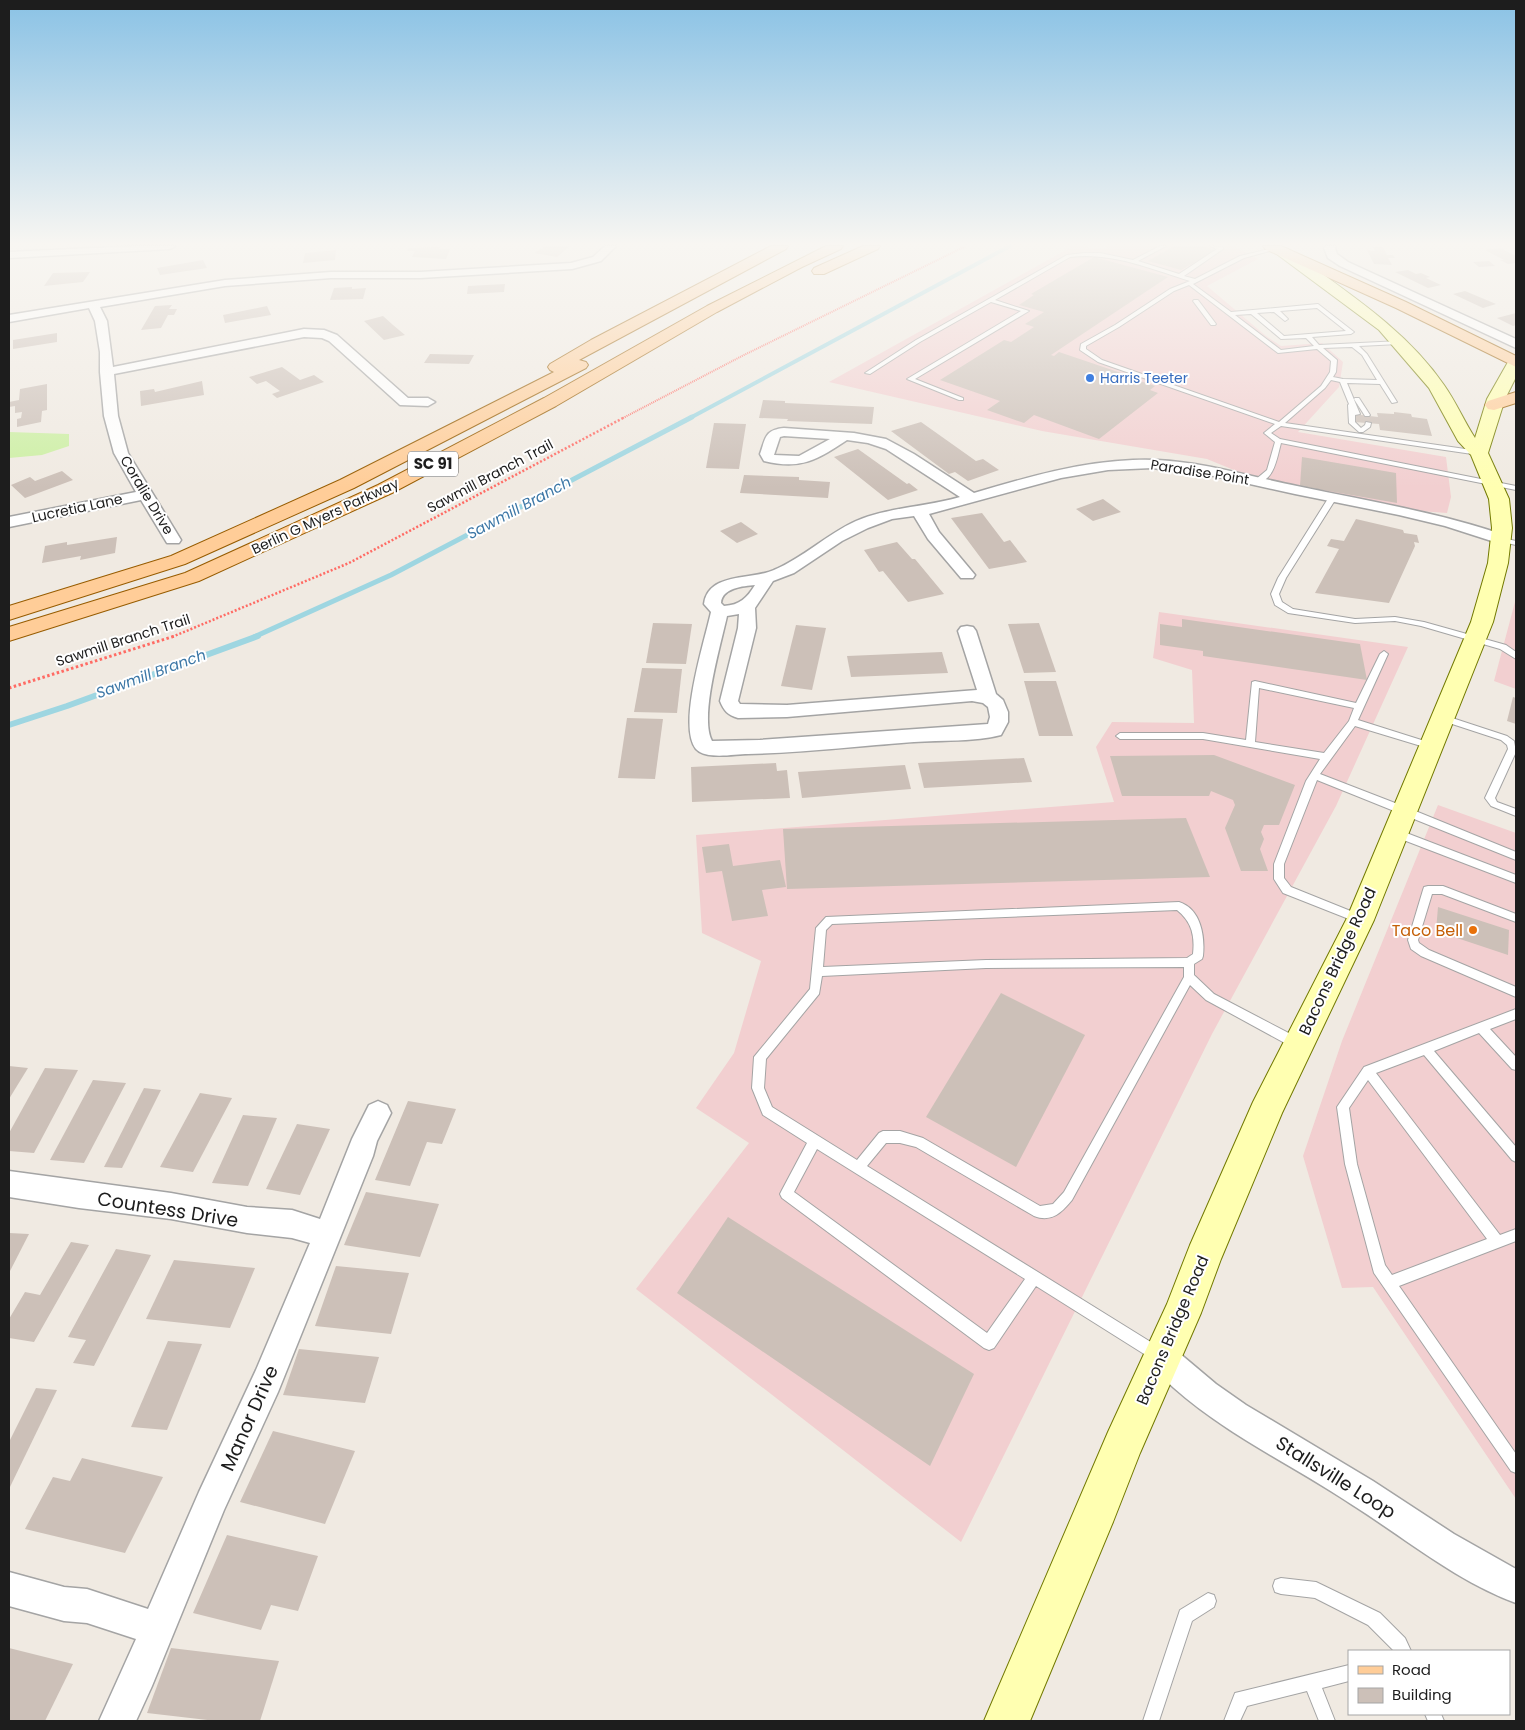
<svg xmlns="http://www.w3.org/2000/svg" width="1525" height="1730" viewBox="0 0 1525 1730" font-family="Poppins,sans-serif">
  <rect width="100%" height="100%" fill="#f0eae2"/>
  <g fill="#f2cfd0">
    <polygon points="1073,246 1102,249 1110,246 1233,246 1258,259 1207,286 1266,336 1281,346 1322,343 1343,362 1339,387 1298,432 1446,457 1451,497 1447,513 1420,511 1251,477 1207,459 1042,431 829,382"/>
    <polygon points="1516,598 1516,689 1494,681"/>
    <polygon points="1159,612 1408,647 1336,806 1212,1034 961,1542 636,1289 749,1143 696,1108 734,1053 761,961 702,933 696,835 1114,802 1096,747 1112,722 1194,723 1192,670 1153,658"/>
    <polygon points="1438,805 1516,833 1516,1499 1373,1287 1342,1288 1303,1156 1342,1041"/>
  </g>
  <polygon fill="#ccefa3" points="9,432 69,434 69,446 42,455 9,458"/>
  <g fill="none" stroke-linecap="round" stroke-linejoin="round">
    <polyline stroke="#9ed6e1" stroke-width="4" points="690,418 1010,246"/>
    <polyline stroke="#9ed6e1" stroke-width="5" points="254,637 391,575 692,417"/>
    <polyline stroke="#9ed6e1" stroke-width="6" points="9,725 67,706 258,636"/>
  </g>
  <g fill="#ccc0b8">
    <polygon points="546,246 570,246 557,257 534,253"/>
    <polygon points="1174,246 1199,246 1217,250 1181,270 1148,261"/>
    <polygon points="440,247 439,249 450,249 446,259 412,257 415,251 407,251 409,248"/>
    <polygon points="1373,247 1383,247 1387,255 1393,255 1395,258 1388,258 1392,265 1374,264 1367,250 1375,251"/>
    <polygon points="1500,248 1516,256 1516,263 1508,264 1500,260 1504,260 1485,250"/>
    <polygon points="336,250 335,260 303,263 305,253"/>
    <polygon points="1094,257 1168,277 1051,355 1054,356 1059,352 1133,377 1131,378 1155,386 1150,390 1158,393 1099,439 1034,415 1024,423 987,410 1000,401 940,380 1004,340 1011,342 1034,327 1025,324 1044,312 1019,305 1034,295 1031,294"/>
    <polygon points="203,260 207,268 160,275 157,268"/>
    <polygon points="1489,261 1495,266 1479,267 1473,262"/>
    <polygon points="1408,270 1416,274 1421,273 1430,277 1426,278 1441,285 1428,288 1395,272"/>
    <polygon points="90,272 83,282 44,286 53,273"/>
    <polygon points="505,284 504,292 467,294 468,286"/>
    <polygon points="352,287 352,289 366,288 363,299 330,300 334,288"/>
    <polygon points="1465,291 1496,304 1483,308 1453,294"/>
    <polygon points="172,305 169,309 177,309 174,315 168,315 161,328 141,330 155,306"/>
    <polygon points="267,306 271,315 225,323 223,315"/>
    <polygon points="1516,313 1516,325 1513,326 1497,318"/>
    <polygon points="383,316 393,325 405,335 384,340 364,321"/>
    <polygon points="57,333 57,342 13,349 13,340"/>
    <polygon points="430,354 474,355 469,364 424,363"/>
    <polygon points="282,367 300,380 314,375 324,382 277,398 272,394 280,391 266,381 257,384 249,377"/>
    <polygon points="202,381 204,395 141,406 140,391 154,389 155,392"/>
    <polygon points="47,384 47,410 42,411 41,422 17,427 17,419 21,418 22,412 15,413 15,406 9,407 9,402 19,400 20,389"/>
    <polygon points="763,400 785,401 785,403 874,407 872,424 787,421 788,419 759,418"/>
    <polygon points="1394,412 1411,414 1412,417 1427,419 1432,436 1380,430 1379,424 1354,422 1353,414 1378,417 1377,413 1394,414"/>
    <polygon points="921,422 976,461 983,459 999,470 968,481 955,472 949,474 891,431"/>
    <polygon points="714,423 746,424 739,469 706,468"/>
    <polygon points="858,449 907,484 909,483 918,490 888,500 834,457"/>
    <polygon points="1302,457 1396,473 1397,503 1300,486"/>
    <polygon points="62,471 73,480 25,498 11,485 30,477 35,481"/>
    <polygon points="744,475 799,477 799,480 830,482 828,498 740,493"/>
    <polygon points="1103,499 1121,512 1093,521 1076,509"/>
    <polygon points="982,513 1004,542 1010,540 1027,562 989,569 951,518"/>
    <polygon points="1356,519 1403,530 1404,533 1417,535 1419,543 1414,542 1415,546 1389,603 1315,593 1339,549 1327,546 1331,539 1344,541"/>
    <polygon points="741,522 758,534 737,543 720,531"/>
    <polygon points="117,537 115,553 80,560 81,556 42,563 45,546 67,542 67,545"/>
    <polygon points="897,542 912,559 915,559 944,594 908,602 883,571 879,572 864,550"/>
    <polygon points="1182,619 1360,644 1367,680 1203,656 1203,651 1160,645 1160,624 1182,627"/>
    <polygon points="653,623 692,624 686,664 646,663"/>
    <polygon points="1039,623 1056,672 1024,673 1008,624"/>
    <polygon points="796,625 826,628 812,690 781,686"/>
    <polygon points="942,652 948,673 851,677 847,656"/>
    <polygon points="642,668 682,669 677,713 634,712"/>
    <polygon points="1024,681 1056,681 1073,736 1039,736"/>
    <polygon points="1513,697 1516,698 1516,724 1507,721"/>
    <polygon points="627,718 663,719 655,779 618,778"/>
    <polygon points="1214,755 1295,785 1279,825 1264,825 1261,832 1264,839 1260,849 1268,871 1241,871 1225,828 1235,805 1233,800 1211,791 1209,796 1122,796 1110,756"/>
    <polygon points="1024,758 1032,782 924,788 918,763"/>
    <polygon points="776,763 777,771 787,770 790,798 692,802 691,767"/>
    <polygon points="905,765 911,789 802,798 798,772"/>
    <polygon points="1186,818 1210,877 787,889 783,829"/>
    <polygon points="729,844 733,866 780,860 786,887 762,890 768,916 732,921 722,871 706,873 702,847"/>
    <polygon points="1438,907 1509,930 1508,955 1436,931"/>
    <polygon points="1001,993 1085,1035 1016,1167 926,1117"/>
    <polygon points="9,1066 28,1068 9,1099"/>
    <polygon points="45,1068 78,1070 34,1153 9,1151 9,1133"/>
    <polygon points="93,1080 126,1083 84,1163 50,1160"/>
    <polygon points="144,1088 161,1090 122,1168 104,1167"/>
    <polygon points="200,1093 232,1098 193,1172 160,1167"/>
    <polygon points="408,1101 456,1109 442,1144 427,1142 410,1186 375,1180"/>
    <polygon points="243,1115 277,1118 248,1186 212,1183"/>
    <polygon points="297,1124 330,1129 300,1195 266,1189"/>
    <polygon points="366,1192 439,1204 420,1257 344,1245"/>
    <polygon points="728,1217 974,1374 930,1466 677,1293"/>
    <polygon points="9,1233 29,1234 9,1273"/>
    <polygon points="71,1242 89,1245 34,1342 9,1338 9,1319 25,1292 40,1295"/>
    <polygon points="116,1249 151,1255 94,1366 73,1363 86,1340 68,1337"/>
    <polygon points="174,1260 255,1268 230,1328 146,1319"/>
    <polygon points="336,1266 409,1273 391,1334 315,1326"/>
    <polygon points="168,1341 202,1344 167,1430 131,1427"/>
    <polygon points="299,1349 379,1357 365,1403 283,1395"/>
    <polygon points="36,1388 57,1390 9,1489 9,1442"/>
    <polygon points="273,1431 355,1451 325,1524 240,1502"/>
    <polygon points="82,1458 163,1477 125,1553 25,1529 53,1477 70,1481"/>
    <polygon points="227,1535 318,1556 298,1611 271,1605 261,1630 193,1613"/>
    <polygon points="9,1648 73,1664 45,1721 9,1721"/>
    <polygon points="171,1648 279,1661 260,1721 216,1721 147,1713"/>
  </g>
  <g fill="none" stroke-linecap="round" stroke-linejoin="round">
    <defs>
      <g id="service">
        <path d="M1160,246H1166L1138,261L1179,274L1217,249L1210,246L1223,247V249L1184,276L1195,279L1240,256L1277,247V249L1244,258L1193,284L1231,312L1318,304L1354,332L1351,334L1312,337L1319,345L1401,341V343L1399,344L1359,346L1367,354L1397,402L1392,403L1380,384L1347,383L1360,414L1355,415V422L1361,428L1365,425L1366,422L1371,423L1370,427L1363,432H1359L1349,423L1348,405L1349,404L1340,382L1331,380L1325,388L1285,423L1479,451L1482,453L1479,455L1281,426L1271,433L1280,439L1516,486V490L1281,443C1277,458 1274,483 1255,482V480L1267,470L1275,442L1264,433L1275,424L1098,362L1080,350L1081,344L1115,325L1170,289L1190,281C1150,269 1113,252 1070,257L995,300L1029,311L915,379L963,398V400H959L907,379L1021,311L991,302L920,342L870,374L865,373L916,340L1067,255L1084,253H1100L1133,260ZM1189,285L1278,353L1317,349L1331,361L1330,372L1321,386L1279,422L1102,360L1086,349V346L1119,327L1174,291ZM1317,308L1346,331L1284,336L1257,313L1274,312L1285,321L1288,319L1280,311ZM1251,314L1281,339L1306,338L1314,346L1281,350L1235,315ZM1352,347L1362,355L1377,380L1343,379L1333,377L1336,372L1337,360L1323,348Z"/>
        <polygon points="1194,300 1198,300 1216,324 1215,325 1211,325 1193,301"/>
        <polygon points="1355,398 1359,398 1370,415 1369,416 1365,416 1354,399"/>
        <polygon points="1333,495 1337,497 1286,578 1279,594 1282,602 1293,609 1355,619 1395,617 1424,622 1506,645 1516,652 1516,659 1500,649 1421,626 1395,621 1355,623 1288,613 1275,605 1271,594 1278,578 1329,497"/>
        <polygon points="1498,537 1516,541 1516,545 1498,541"/>
        <path d="M1384,651L1388,654L1358,720L1434,744L1436,746L1431,749L1355,726L1320,774L1408,808L1516,852V860L1317,780L1284,864V878L1291,887L1363,916L1364,919L1363,922L1359,923L1283,893L1274,879V864L1306,781L1320,759L1203,739H1120L1116,736L1120,733H1203L1246,740L1252,682L1255,681L1356,703L1380,654ZM1259,688L1354,708L1349,721L1324,753L1255,742Z"/>
        <polygon points="1443,715 1507,736 1514,741 1516,752 1495,798 1497,802 1516,809 1516,816 1491,806 1485,798 1508,749 1507,745 1501,740 1440,720 1439,718 1440,716"/>
        <polygon points="1396,829 1516,875 1516,883 1393,836 1391,833 1393,830"/>
        <polygon points="1428,886 1443,886 1516,914 1516,922 1442,894 1432,894 1418,940 1419,943 1429,950 1516,987 1516,997 1421,956 1411,949 1408,940 1423,890 1424,887"/>
        <path d="M1179,902C1201,909 1205,936 1203,956L1202,959L1194,964V975L1214,994L1302,1040L1304,1044L1302,1048L1298,1049L1294,1048L1206,1000L1190,985L1072,1200C1062,1212 1052,1223 1034,1216L916,1147L900,1143H886L867,1166L1162,1349L1164,1354L1162,1359L1157,1361L1152,1359L1036,1286L994,1348L989,1350L984,1348L782,1198L780,1194L782,1190L807,1143L763,1115L752,1088L754,1057L810,989L816,928L826,917ZM1177,910C1192,922 1195,936 1193,954L1187,958L986,960L823,967L826,930L832,924ZM1184,967V977L1064,1192L1053,1204L1040,1206L923,1138L900,1131H883L879,1133L857,1160L772,1107L764,1088L766,1059L819,994L822,976L986,968ZM817,1149L1025,1279L987,1333L794,1192Z"/>
        <path d="M1516,1009V1019L1490,1029L1516,1057V1070L1512,1069L1479,1033L1434,1051L1516,1147V1162L1512,1160L1424,1055L1376,1073L1500,1235L1516,1229V1241L1399,1286L1516,1454V1473L1511,1471L1374,1273L1345,1164L1337,1107L1364,1067ZM1368,1080L1487,1239L1392,1275L1385,1265L1357,1164L1349,1108Z"/>
        <polygon points="1281,1578 1316,1582 1380,1613 1405,1638 1411,1651 1394,1651 1368,1625 1315,1598 1281,1594 1275,1592 1273,1586 1275,1580"/>
        <polygon points="1208,1593 1214,1595 1216,1601 1214,1607 1192,1621 1159,1721 1143,1721 1180,1610"/>
        <polygon points="1349,1665 1349,1681 1322,1688 1335,1721 1319,1721 1307,1691 1247,1706 1240,1721 1224,1721 1235,1693"/>
        <polygon points="1425,1714 1441,1714 1444,1721 1428,1721"/>
      </g>
      <g id="minor">
        <polygon points="136,246 175,246 170,249 9,258 9,252"/>
        <polygon points="605,246 616,246 601,261 572,269 420,278 331,278 225,286 100,307 107,321 113,367 304,329 324,330 337,335 408,398 428,398 435,402 428,406 400,405 329,341 322,338 304,337 114,374 118,416 128,453 181,540 179,543 167,543 141,500 9,527 9,517 136,492 114,453 104,416 100,372 100,352 95,321 89,308 9,322 9,315 225,280 331,272 420,272 571,263 593,257"/>
        <polygon points="1325,246 1336,246 1335,248 1337,254 1348,262 1516,339 1516,348 1340,266 1328,258 1324,248"/>
        <path d="M784,428L854,433L886,439L914,454L974,493C1025,478 1078,462 1133,460C1189,457 1242,475 1297,486C1367,501 1438,512 1507,536L1509,539L1507,542L1501,544L1445,526L1399,515L1295,494L1214,476L1152,468L1108,470L1061,478L929,514L939,532L975,575L973,578H961L928,539L914,516L892,519L868,528L842,541L794,573L773,581L755,608L756,628L738,701L740,704L787,705L977,690L958,631L961,627L967,626L973,627L976,631L996,694L1003,700L1008,712V722L1001,735C975,742 941,740 914,742C859,746 803,753 748,754C734,754 706,760 696,749C677,726 705,640 711,612L704,604C708,572 752,580 774,570C803,558 827,534 856,521C889,507 926,507 960,497L886,449L868,443L847,440C817,460 801,470 764,461L760,454C766,437 765,430 784,428ZM784,436L830,439L799,456L774,455L780,437ZM755,585C747,598 740,605 724,606L721,603C722,588 743,586 755,585ZM739,614L738,628L720,701C724,711 728,715 738,718L787,717L972,701L983,703L988,707L990,717L988,724L760,740L712,741C699,717 721,644 727,616Z"/>
        <polygon points="378,1101 387,1105 391,1113 377,1141 373,1156 278,1392 224,1510 152,1686 136,1721 99,1721 136,1639 87,1623 64,1621 9,1606 9,1572 64,1587 87,1589 148,1609 199,1492 256,1370 310,1243 292,1238 247,1233 171,1219 79,1208 9,1197 9,1171 171,1193 247,1207 292,1210 320,1219 352,1139 369,1105"/>
        <path d="M1162,1342L1172,1347L1216,1384L1246,1405L1373,1481L1454,1534L1516,1569V1603C1456,1581 1405,1538 1351,1504C1292,1465 1227,1435 1174,1388C1163,1378 1153,1371 1147,1357L1152,1347Z"/>
      </g>
      <path id="secondary" d="M1283,248L1288,249C1343,290 1404,327 1444,385C1456,402 1464,421 1475,438L1487,399L1508,362L1510,359L1516,357V377L1505,399L1488,453L1509,499L1512,528L1508,563L1493,622L1374,920L1282,1113L1221,1259L1201,1313L1140,1453L1113,1522L1030,1721H984L1108,1432L1167,1304L1190,1245L1253,1102L1346,920L1471,622L1488,563L1492,528L1489,499L1471,455L1458,441L1429,388L1379,330L1278,255L1276,252L1278,249Z"/>
      <g id="primary">
        <polygon points="771,246 788,246 786,249 579,360 586,362 588,365 586,368 354,488 185,564 9,620 9,606 171,556 340,480 554,372 550,370 548,367 550,364 591,340"/>
        <polygon points="826,246 843,246 841,249 802,267 717,312 556,406 392,493 199,581 9,641 9,627 185,573 378,485 544,398 707,306"/>
        <polygon points="863,246 880,246 878,249 824,274 814,274 812,271 814,268"/>
        <polygon points="1263,246 1281,246 1406,302 1516,356 1516,367 1396,308 1265,249"/>
        <polygon points="1516,392 1516,403 1494,410 1488,409 1485,405 1488,401"/>
      </g>
    </defs>
    <use href="#service" stroke="#a4a4a4" stroke-width="2"/>
    <use href="#minor" stroke="#a4a4a4" stroke-width="3"/>
    <use href="#secondary" stroke="#727900" stroke-width="2"/>
    <use href="#primary" stroke="#975c00" stroke-width="2"/>
    <polyline stroke="#ff6b64" stroke-width="2" stroke-dasharray="1 1" stroke-linecap="butt" points="623,418 742,356 966,246"/>
    <polyline stroke="#ff6b64" stroke-width="2.5" stroke-dasharray="2 2" stroke-linecap="butt" points="172,637 349,563 625,417"/>
    <polyline stroke="#ff6b64" stroke-width="3" stroke-dasharray="2.5 2.5" stroke-linecap="butt" points="9,688 175,636"/>
    <use href="#service" fill="#fff" fill-rule="evenodd"/>
    <use href="#minor" fill="#fff" fill-rule="evenodd"/>
    <use href="#secondary" fill="#ffffb1" fill-rule="evenodd"/>
    <use href="#primary" fill="#ffcd98" fill-rule="evenodd"/>
  </g>
  <linearGradient id="sky" x2="0" y2="1"><stop stop-color="#8ac2e5"/><stop offset="0.5" stop-color="#f8f6f2"/><stop offset="1" stop-color="#f8f6f2" stop-opacity="0"/></linearGradient>
  <rect width="1525" height="488" fill="url(#sky)"/>
  <circle fill="#3f7fe0" stroke="#fff" stroke-width="2" cx="1090" cy="378" r="5"/>
  <circle fill="#e8710a" stroke="#fff" stroke-width="2" cx="1473" cy="930" r="5"/>
  <g text-anchor="middle" stroke-width="4" stroke-linejoin="round" paint-order="stroke">
    <g font-size="14" fill="#366cbe" stroke="#fff" text-anchor="start">
      <text x="1100" y="383">Harris Teeter</text>
    </g>
    <g font-size="14" fill="#1d1d1d" stroke="#fff">
      <text transform="translate(1200 472) rotate(9)" y="5">Paradise Point</text>
      <text transform="translate(490 476) rotate(-28)" y="5">Sawmill Branch Trail</text>
      <text transform="translate(147 495) rotate(59)" y="5">Coralie Drive</text>
      <text transform="translate(77 508) rotate(-12)" y="5">Lucretia Lane</text>
      <text transform="translate(325 516) rotate(-25)" y="5">Berlin G Myers Parkway</text>
      <text transform="translate(123 640) rotate(-18)" y="5">Sawmill Branch Trail</text>
    </g>
    <rect fill="#fff" stroke="#616161" stroke-width="1" x="408" y="451.5" width="50" height="25" rx="4"/>
    <g font-size="15" font-weight="bold" fill="#1d1d1d">
      <text x="433" y="469">SC 91</text>
    </g>
    <g font-size="15" font-style="italic" fill="#3c77a6" stroke="#fff">
      <text transform="translate(519 508) rotate(-28)" y="5">Sawmill Branch</text>
      <text transform="translate(151 674) rotate(-20)" y="5">Sawmill Branch</text>
    </g>
    <g font-size="16" fill="#c56008" stroke="#fff" text-anchor="end">
      <text x="1463" y="936">Taco Bell</text>
    </g>
    <g font-size="16" fill="#1d1d1d" stroke="#fff">
      <text transform="translate(1337 961) rotate(-65)" y="6">Bacons Bridge Road</text>
      <text transform="translate(1172 1330) rotate(-67)" y="6">Bacons Bridge Road</text>
    </g>
    <g font-size="19" fill="#1d1d1d" stroke="#fff">
      <text transform="translate(168 1209) rotate(9)" y="7">Countess Drive</text>
      <text transform="translate(249 1418) rotate(-66)" y="7">Manor Drive</text>
      <text transform="translate(1336 1477) rotate(32)" y="7">Stallsville Loop</text>
    </g>
  </g>
  <rect width="1525" height="1730" fill="none" stroke="#1d1d1d" stroke-width="20"/>
  <rect x="1348" y="1650" width="162" height="65" fill="#ffffff" stroke="#a5a5a5"/>
  <rect x="1358" y="1666" width="25" height="8" fill="#ffcd98" stroke="#a5a5a5"/>
  <text x="1392" y="1675" font-size="15" fill="#1d1d1d">Road</text>
  <rect x="1358" y="1688" width="25" height="15" fill="#ccc0b8" stroke="#a5a5a5"/>
  <text x="1392" y="1700" font-size="15" fill="#1d1d1d">Building</text>
</svg>
